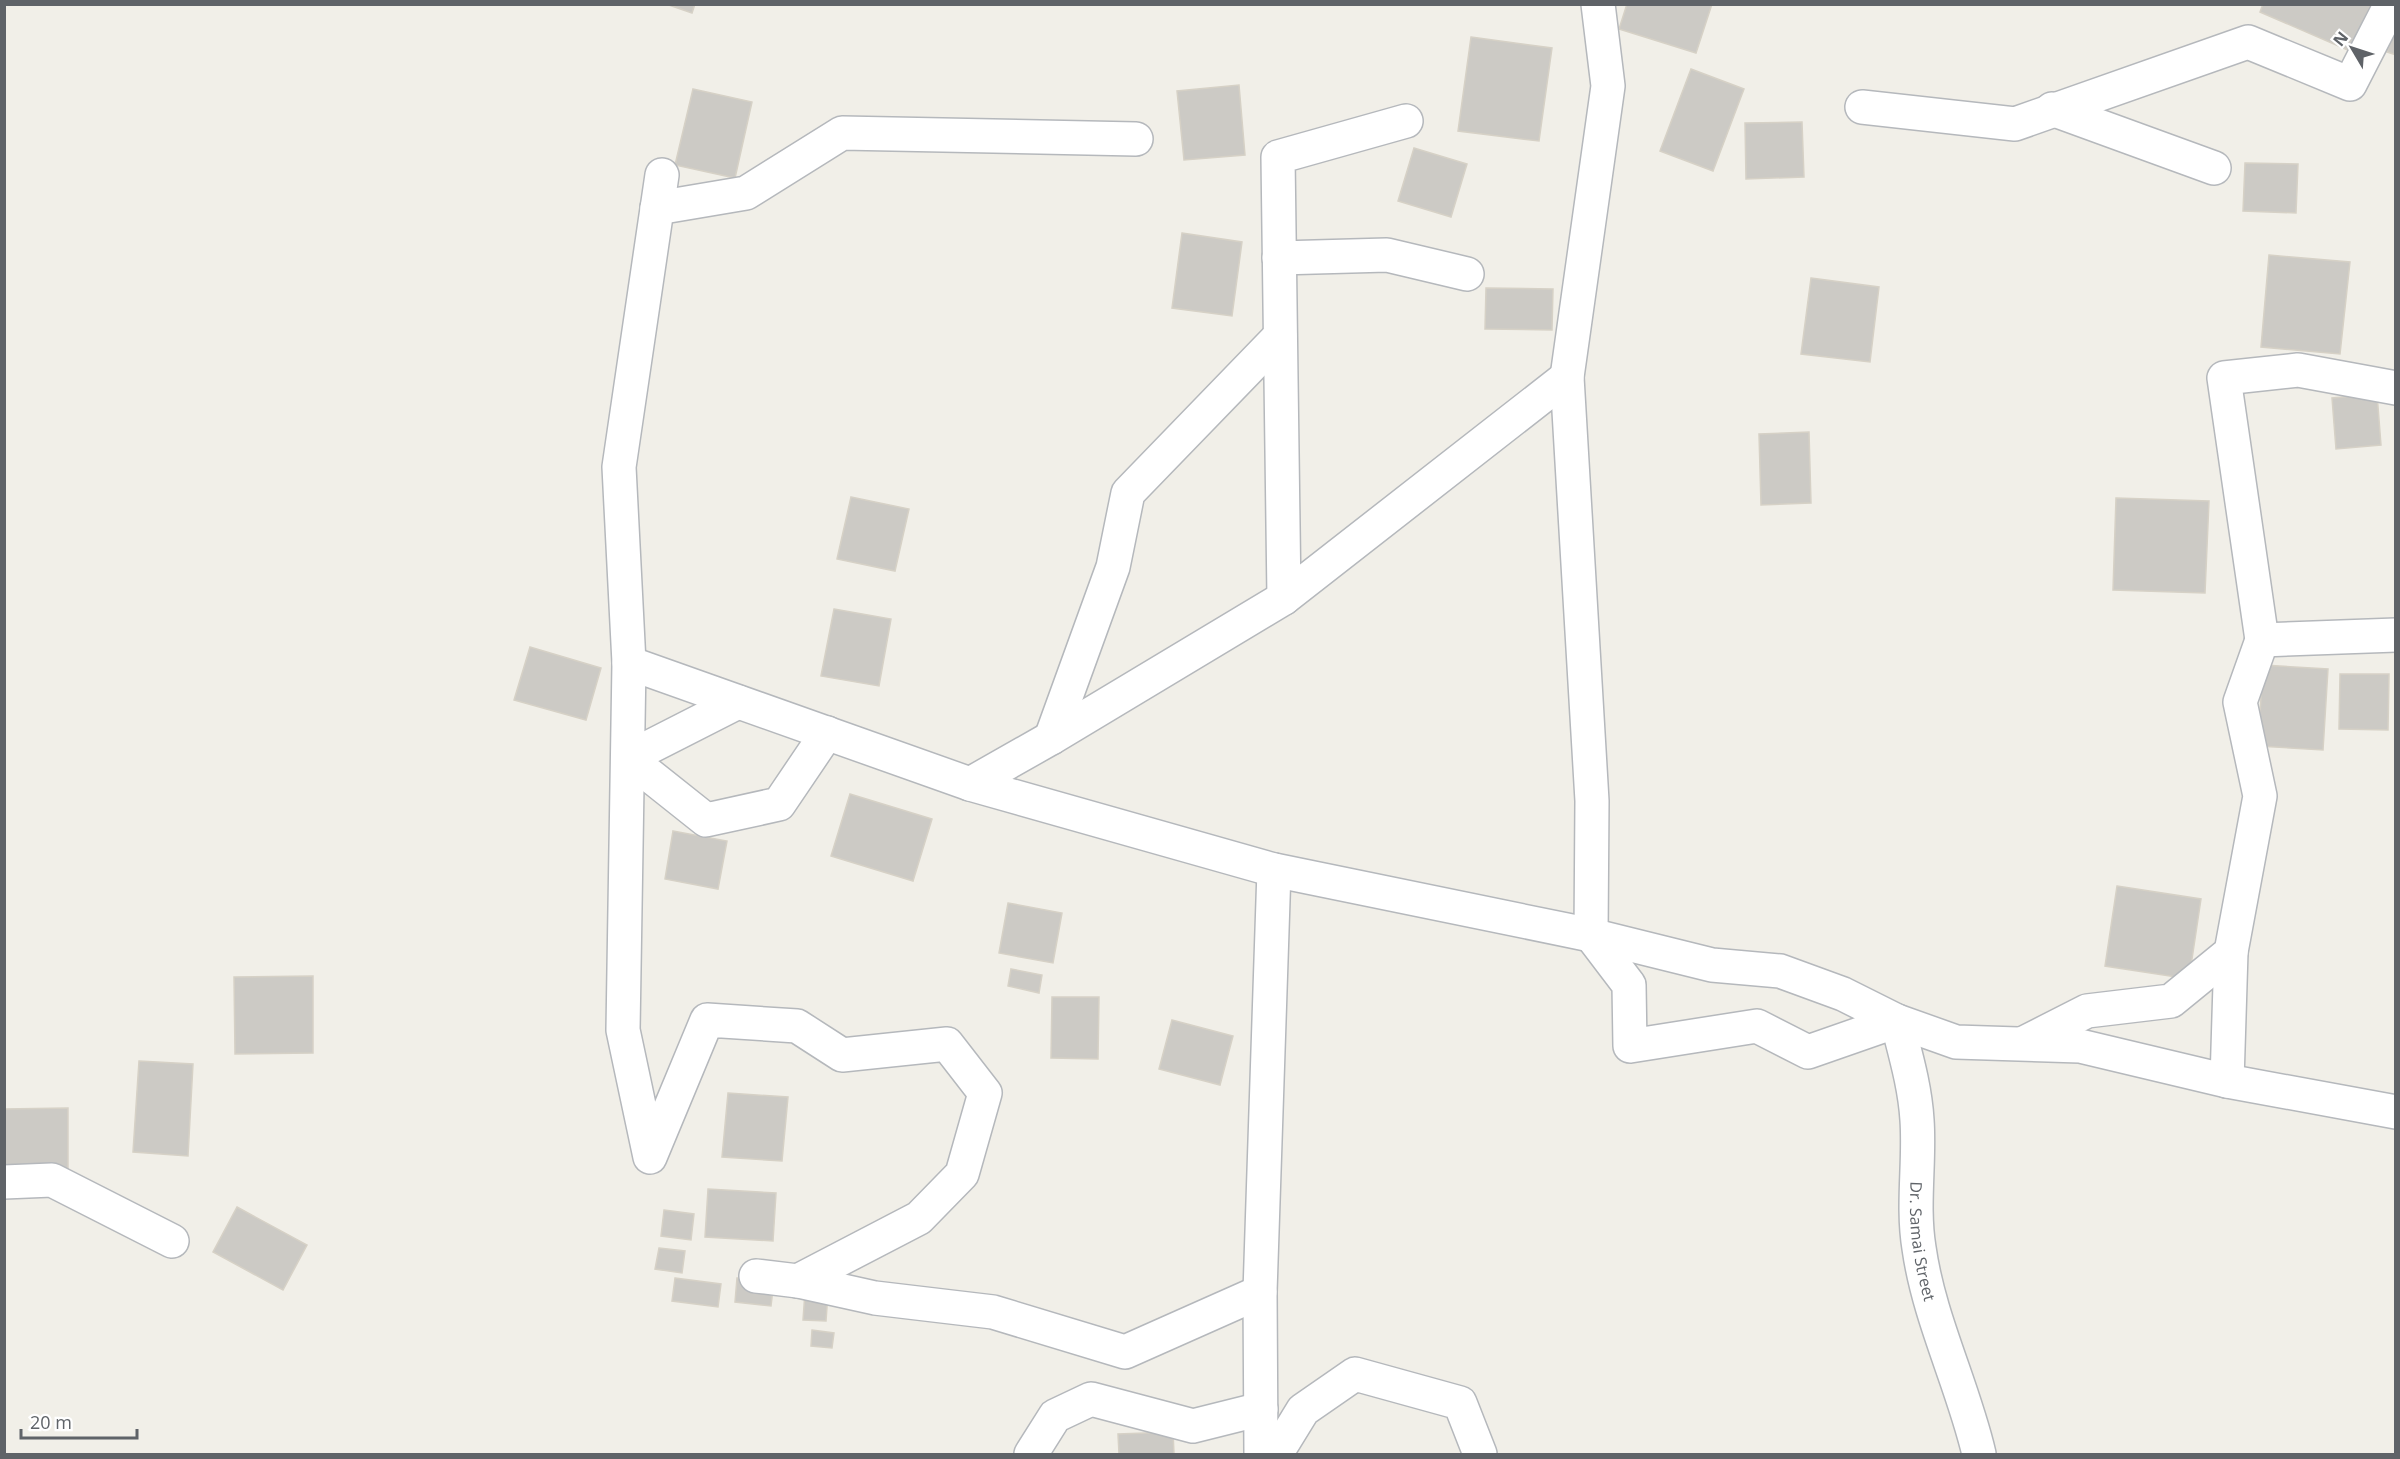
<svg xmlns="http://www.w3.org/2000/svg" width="2400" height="1459" viewBox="0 0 2400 1459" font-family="'Open Sans',sans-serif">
  <rect width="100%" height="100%" fill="#f1efe8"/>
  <g fill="#cccac5" stroke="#d6d1c6" stroke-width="1.5">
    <polygon points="666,4 695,4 692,13"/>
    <polygon points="1627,4 1712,4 1696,53 1619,29"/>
    <polygon points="2263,4 2371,4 2350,51 2260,12"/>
    <polygon points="2396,26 2396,55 2387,52"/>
    <polygon points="1471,37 1552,48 1539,141 1458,131"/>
    <polygon points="1691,69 1744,89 1713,171 1660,151"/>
    <polygon points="1239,85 1245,155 1184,160 1177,91"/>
    <polygon points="693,89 752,102 735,178 675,165"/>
    <polygon points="1802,122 1804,177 1746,179 1745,123"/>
    <polygon points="1414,148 1467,164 1451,217 1398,201"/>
    <polygon points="2245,163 2298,164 2296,213 2243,211"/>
    <polygon points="1182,233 1242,242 1232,316 1172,308"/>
    <polygon points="2269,255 2350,262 2340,354 2261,347"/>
    <polygon points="1811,278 1879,287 1870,362 1801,354"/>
    <polygon points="1486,288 1553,289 1552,330 1485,329"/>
    <polygon points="2377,394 2381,445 2336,449 2332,398"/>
    <polygon points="1809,432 1811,503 1761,505 1759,434"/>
    <polygon points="851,497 909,509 895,571 837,559"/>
    <polygon points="2116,498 2209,501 2205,593 2113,590"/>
    <polygon points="834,609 891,619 879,686 821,676"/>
    <polygon points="530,647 601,668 586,720 514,700"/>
    <polygon points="2263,665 2328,669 2323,750 2258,746"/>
    <polygon points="2340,674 2389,674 2388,730 2339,729"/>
    <polygon points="850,794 932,819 913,881 831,856"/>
    <polygon points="673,831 727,841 718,889 665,879"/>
    <polygon points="2117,886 2201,899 2189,979 2105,966"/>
    <polygon points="1008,903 1062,913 1053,963 999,953"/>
    <polygon points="1011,969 1042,975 1039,993 1008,986"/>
    <polygon points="313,976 313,1053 235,1054 234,977"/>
    <polygon points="1052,997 1099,997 1098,1059 1051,1058"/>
    <polygon points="1172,1020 1233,1036 1220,1085 1159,1069"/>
    <polygon points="139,1061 193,1064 188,1156 133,1152"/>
    <polygon points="728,1093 788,1097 782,1161 722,1157"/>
    <polygon points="68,1108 68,1171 4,1172 4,1109"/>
    <polygon points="708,1189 776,1193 773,1241 705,1237"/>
    <polygon points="237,1207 307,1245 283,1290 213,1252"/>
    <polygon points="664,1210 694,1214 691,1240 661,1236"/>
    <polygon points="659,1248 685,1251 682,1273 655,1269"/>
    <polygon points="675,1278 721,1284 718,1307 672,1301"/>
    <polygon points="737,1278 774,1281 771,1306 735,1302"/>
    <polygon points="805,1292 828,1293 826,1321 803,1320"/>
    <polygon points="812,1330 834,1333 832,1348 811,1346"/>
    <polygon points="1173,1432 1174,1454 1119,1454 1118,1434"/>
  </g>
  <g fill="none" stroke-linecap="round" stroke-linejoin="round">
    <defs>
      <g id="minor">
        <path id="s1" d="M1598,4L1608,86L1567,377L1592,801L1591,935L1629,985L1630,1046L1757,1026L1808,1052L1897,1021C1905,1053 1915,1086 1917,1120C1920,1162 1912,1205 1919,1248C1929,1319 1963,1385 1979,1454"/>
        <polyline points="1862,107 2015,124 2248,42 2350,84 2391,4"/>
        <polyline points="2052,109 2214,168"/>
        <polyline points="662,175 619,467 629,663 623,1030 650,1157 707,1020 797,1026 842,1055 947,1044 985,1093 962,1174 919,1218 798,1281"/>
        <polyline points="657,208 746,193 842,133 1136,139"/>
        <polyline points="1279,258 1387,255 1467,274"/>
        <polyline points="2396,388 2298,370 2224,378 2262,640 2396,635"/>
        <polyline points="1284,598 1278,157 1406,121"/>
        <polyline points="629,663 970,784 1274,870 1591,935 1712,965 1780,971 1843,994 1897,1021 1956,1042 2080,1046 2227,1081 2396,1112"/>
        <polyline points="738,702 628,758 706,820 779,804 827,733"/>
        <polyline points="1051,738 1113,567 1128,493 1280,336"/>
        <polyline points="970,784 1051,738 1284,598 1567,377"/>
        <polyline points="2024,1043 2087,1011 2171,1001 2231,952 2260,796 2240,702 2262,640"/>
        <polyline points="2227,1081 2231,952"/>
        <polyline points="4,1182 52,1180 172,1241"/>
        <polyline points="756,1276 798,1281 875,1298 993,1312 1125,1352 1260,1292"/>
        <polyline points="1031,1454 1055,1416 1091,1399 1193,1426 1261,1409"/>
        <polyline points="1261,1454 1260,1292 1274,870"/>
        <polyline points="1276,1454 1303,1410 1355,1374 1460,1403 1480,1454"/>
      </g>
    </defs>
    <use href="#minor" stroke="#b5b8bc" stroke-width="36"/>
    <use href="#minor" stroke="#fff" stroke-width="33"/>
  </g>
  <g text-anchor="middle" stroke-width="5" stroke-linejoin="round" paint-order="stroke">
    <g font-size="16" fill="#5f6368" stroke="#fff">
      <text dy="6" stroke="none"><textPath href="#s1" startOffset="1562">Dr. Samai Street</textPath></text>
    </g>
  </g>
  <rect width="2400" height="1459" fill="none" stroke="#5f6368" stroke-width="12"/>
  <g transform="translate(2352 48) rotate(309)" stroke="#ffffff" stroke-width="4.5" paint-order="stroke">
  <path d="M0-4.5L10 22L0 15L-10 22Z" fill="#5f6368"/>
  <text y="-9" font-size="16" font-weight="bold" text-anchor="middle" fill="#5f6368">N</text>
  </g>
  <path d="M21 1429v9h116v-9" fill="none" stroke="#5f6368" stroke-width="3"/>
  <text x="30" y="1429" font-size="18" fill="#5f6368" stroke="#ffffff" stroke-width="4.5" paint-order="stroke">20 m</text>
</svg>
